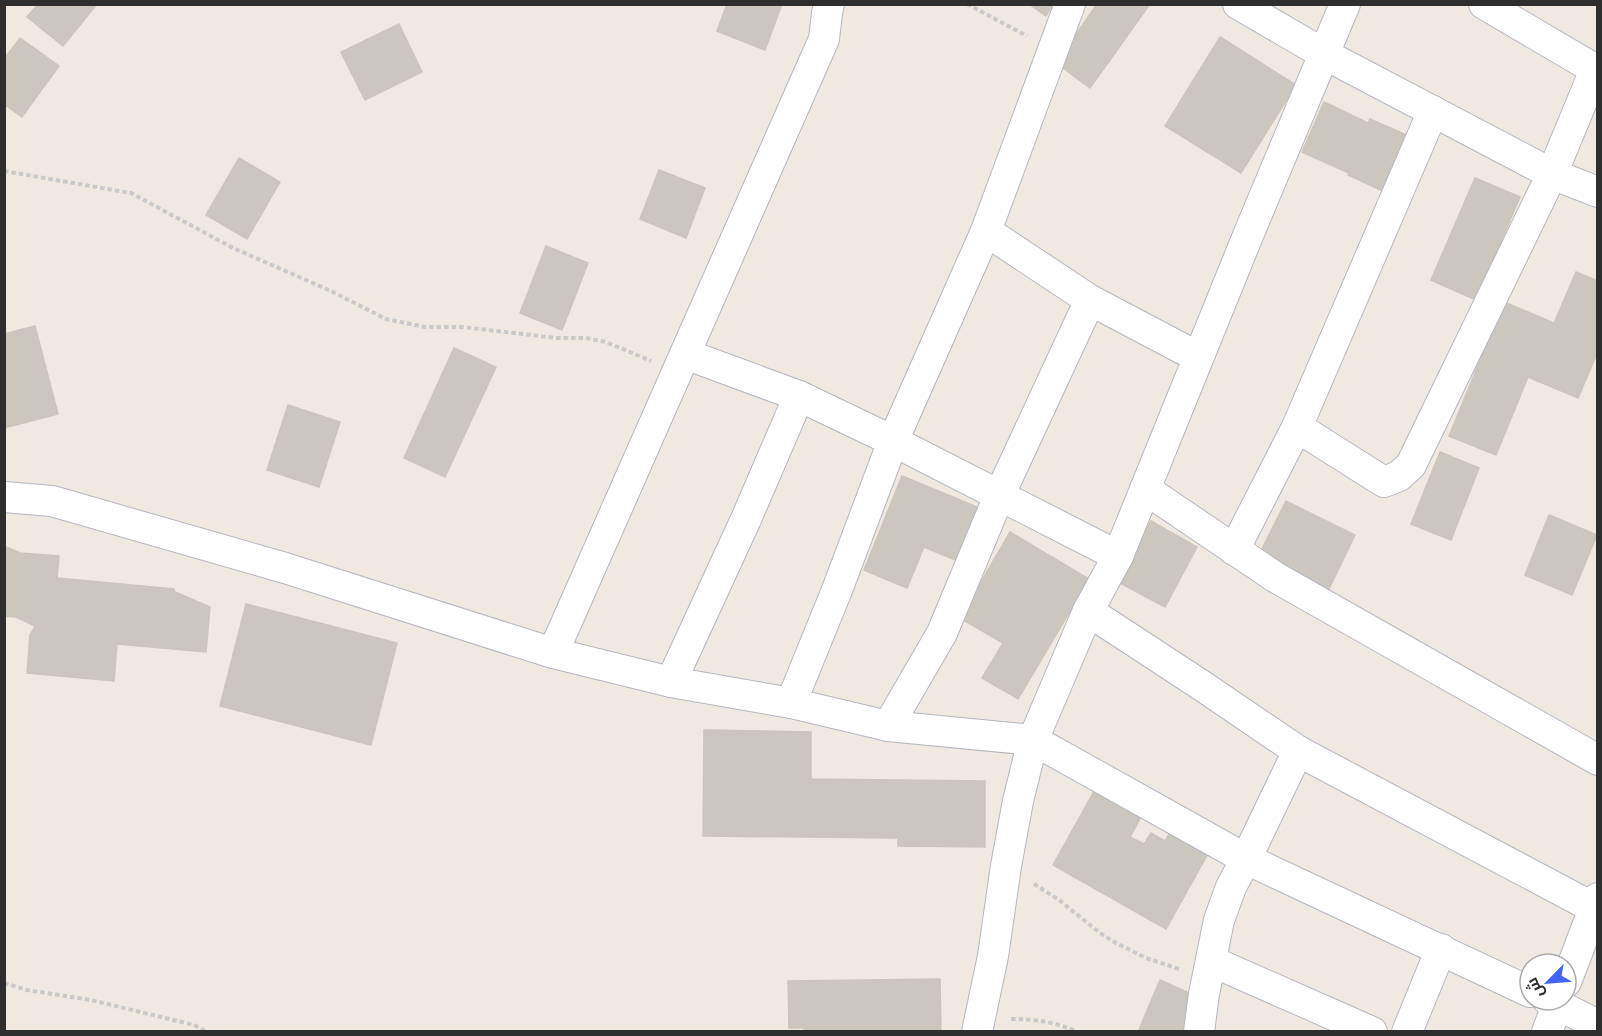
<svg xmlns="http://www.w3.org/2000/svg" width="1602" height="1036" viewBox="0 0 1602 1036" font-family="Barlow,Cairo,sans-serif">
  <rect width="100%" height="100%" fill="#efe9e1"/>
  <g fill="#cbc7bf" stroke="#cbc5ba" stroke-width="1.5">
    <polygon points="38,4 97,4 63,46 27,17"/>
    <polygon points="727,4 782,4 765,50 717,31"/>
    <polygon points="1029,4 1053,4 1046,16"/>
    <polygon points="1097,4 1150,4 1090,88 1056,63"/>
    <polygon points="399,24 422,72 365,100 341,52"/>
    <polygon points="1220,37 1296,85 1241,173 1165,126"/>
    <polygon points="20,38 59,66 22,117 4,104 4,59"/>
    <polygon points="1324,102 1368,123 1370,119 1413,138 1389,194 1348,175 1349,173 1302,152"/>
    <polygon points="239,158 280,182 247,239 206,215"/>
    <polygon points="659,170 705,188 686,238 640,219"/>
    <polygon points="1475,178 1520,197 1476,300 1431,280"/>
    <polygon points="546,246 588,263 562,330 520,313"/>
    <polygon points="1576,272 1598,281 1598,351 1578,398 1528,377 1496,455 1449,436 1504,302 1554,323"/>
    <polygon points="35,326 58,414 4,428 4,334"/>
    <polygon points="454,348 496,367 445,477 404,458"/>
    <polygon points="288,405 340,422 319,487 267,470"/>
    <polygon points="1440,452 1479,468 1451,540 1411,524"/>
    <polygon points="902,476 987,511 965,564 924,547 907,588 864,570"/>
    <polygon points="1286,501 1355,535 1327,593 1257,559"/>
    <polygon points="1549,515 1597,535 1572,595 1525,575"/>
    <polygon points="1151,521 1197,547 1165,607 1118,582"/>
    <polygon points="1010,532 1089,579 1018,699 982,678 1003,643 960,618"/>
    <polygon points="4,546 20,553 59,556 57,578 174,589 175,592 210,607 206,652 117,644 114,681 27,673 30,635 35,626 16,617 4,616"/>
    <polygon points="246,604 397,643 371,745 220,706"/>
    <polygon points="704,730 811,732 811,779 985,781 985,847 898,846 898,838 703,836"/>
    <polygon points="1097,786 1143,813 1130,837 1144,844 1151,833 1165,841 1172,829 1210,850 1166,929 1053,865"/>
    <polygon points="940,979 941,1032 804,1032 804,1028 789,1028 788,981"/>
    <polygon points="1160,980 1200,998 1186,1032 1138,1032"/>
  </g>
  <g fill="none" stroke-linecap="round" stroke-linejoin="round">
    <defs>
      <g id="minor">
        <polyline points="1238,4 1324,54 1552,174 1598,192"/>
        <polyline points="1484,4 1598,71"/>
        <polyline points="986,231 1090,300 1198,357"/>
        <polyline points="685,354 799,396 893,441 1118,556"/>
        <polyline points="1297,427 1384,482 1399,476 1411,465 1552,174 1595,70"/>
        <polyline points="1145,489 1275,577 1598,760"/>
        <polyline points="4,497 52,501 285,568 553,653 671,682 791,703 888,726 1033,740 1246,859 1530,992"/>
        <polyline points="1234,550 1297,427 1433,111"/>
        <polyline points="1088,611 1204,687 1298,751 1594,908"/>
        <polyline points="553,653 824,39 827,13 829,4"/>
        <polyline points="671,682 746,519 799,396"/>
        <polyline points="791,703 837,590 893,441 986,231 1070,4"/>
        <polyline points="888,726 942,633 999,496 1090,300"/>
        <polyline points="1211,961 1372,1032"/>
        <polyline points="1566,982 1598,898"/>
        <polyline points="1548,1000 1598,1025"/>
        <polyline points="977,1032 993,956 1006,866 1018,801 1033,740 1088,611 1118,556 1249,233 1345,4"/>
        <polyline points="1199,1032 1204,994 1219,920 1231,887 1246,859 1298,751"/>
        <polyline points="1407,1032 1441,949"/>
        <polyline points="1547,1032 1559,1000"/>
      </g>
    </defs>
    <use href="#minor" stroke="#b4b7c1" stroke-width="32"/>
    <g stroke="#c9c9c9" stroke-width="4" stroke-dasharray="4.5 3" stroke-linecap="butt">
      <polyline points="967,4 1027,36"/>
      <polyline points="4,171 131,193 233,248 331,291 386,319 425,327 462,327 557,338 586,338 606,342 651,361"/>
      <polyline points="1034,884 1059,900 1100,933 1116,943 1146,958 1179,969"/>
      <polyline points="4,983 27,990 91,1000 194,1025 207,1032"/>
      <path d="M1011,1019C1035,1019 1055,1022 1078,1032"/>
    </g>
    <use href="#minor" stroke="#fff" stroke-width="30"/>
  </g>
  <rect width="1602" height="1036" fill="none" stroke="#2e2e2e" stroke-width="12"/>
  <g transform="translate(1548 982) rotate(245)"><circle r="28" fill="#ffffff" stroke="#ababab" stroke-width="1.5"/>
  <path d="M0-4.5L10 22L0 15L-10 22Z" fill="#4264fb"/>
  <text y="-9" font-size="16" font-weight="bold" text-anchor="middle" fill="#2e2e2e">ش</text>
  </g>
</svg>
